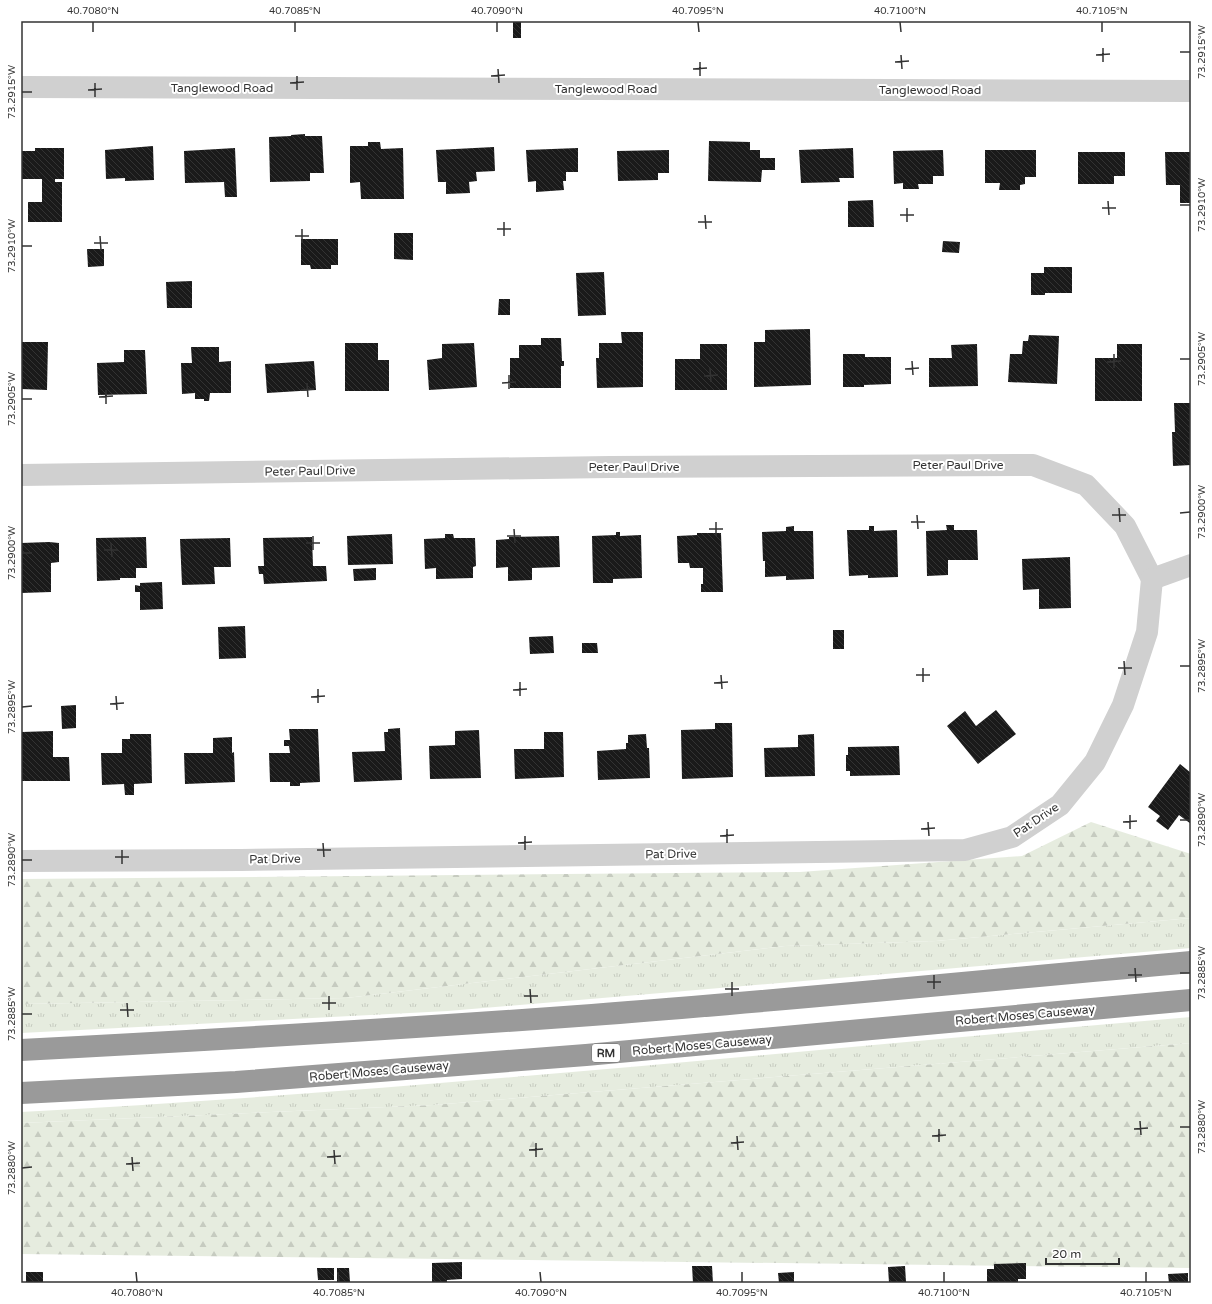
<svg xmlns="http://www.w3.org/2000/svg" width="1212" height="1304" viewBox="0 0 1212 1304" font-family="'Varela Round',sans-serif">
  <defs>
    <pattern id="grass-tufts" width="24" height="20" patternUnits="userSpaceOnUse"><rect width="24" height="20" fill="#e6ecdf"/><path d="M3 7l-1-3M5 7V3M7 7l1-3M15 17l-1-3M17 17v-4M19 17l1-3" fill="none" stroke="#c6cbc0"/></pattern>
    <pattern id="forest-firs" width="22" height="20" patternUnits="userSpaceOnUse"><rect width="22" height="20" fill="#e6ecdf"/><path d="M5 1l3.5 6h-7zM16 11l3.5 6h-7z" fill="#c6cbc0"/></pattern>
    <pattern id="building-back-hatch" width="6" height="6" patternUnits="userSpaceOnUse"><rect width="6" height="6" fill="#1a1a1a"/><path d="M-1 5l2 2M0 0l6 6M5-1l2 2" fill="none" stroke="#333"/></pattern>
  </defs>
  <rect width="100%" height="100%" fill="#fff"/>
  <g fill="url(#grass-tufts)">
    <polygon points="1191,918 1191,948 448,1011 21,1033 21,1004 346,998 785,946 936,941"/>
    <path d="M1191,1017V1043L433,1105L21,1123V1112C412,1091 801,1050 1191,1017Z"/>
  </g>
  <g fill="url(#forest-firs)">
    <polygon points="1091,822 1191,854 1191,918 936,941 785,946 346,998 21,1004 21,879 800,872 1022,856"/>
    <polygon points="1191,1043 1191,1268 21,1254 21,1123 433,1105"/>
  </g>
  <g fill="url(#building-back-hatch)">
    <rect x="513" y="21" width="8" height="17"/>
    <polygon points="305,134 305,136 322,136 324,173 310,173 310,181 270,182 269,137 291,136 291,135"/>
    <polygon points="709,141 750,142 750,150 760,150 760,158 775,158 775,170 762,170 761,182 708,181"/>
    <polygon points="368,142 380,142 381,149 403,148 404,199 361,199 360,182 350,183 350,146 368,146"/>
    <polygon points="153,146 154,180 125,181 125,178 106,179 105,150"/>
    <polygon points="494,147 495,171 476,172 477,181 469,182 470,193 446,194 446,182 438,182 436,150"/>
    <polygon points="35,148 64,148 64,179 55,179 55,182 62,182 62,222 28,222 28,202 42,202 42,179 21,179 21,151 35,151"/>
    <polygon points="235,148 237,197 225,197 224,182 185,183 184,151"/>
    <polygon points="578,148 578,172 566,172 566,181 563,181 564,190 536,192 536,181 528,182 526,150"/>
    <polygon points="853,148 854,178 839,178 840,182 801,183 799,150"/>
    <polygon points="669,150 669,173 658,173 658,180 618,181 617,151"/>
    <polygon points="943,150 944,176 933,176 933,184 918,184 919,189 903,189 903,183 894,184 893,151"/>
    <polygon points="985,150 1036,150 1036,177 1025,177 1025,184 1020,185 1020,190 999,190 1000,183 985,183"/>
    <polygon points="1078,152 1125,152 1125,176 1114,176 1114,184 1078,184"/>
    <polygon points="1165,152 1191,152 1191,203 1180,203 1180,185 1166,185"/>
    <polygon points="873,200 874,227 848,227 848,201"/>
    <polygon points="394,233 413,233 413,260 394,259"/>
    <polygon points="301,239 338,239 338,265 331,265 331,269 311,269 310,265 301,265"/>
    <polygon points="943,241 960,242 959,253 942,252"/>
    <polygon points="87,249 104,249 104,266 88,267"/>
    <polygon points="1044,267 1072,267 1072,293 1045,293 1045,295 1031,295 1031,273 1044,273"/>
    <polygon points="604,272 606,315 578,316 576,273"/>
    <polygon points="192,281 192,308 167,308 166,282"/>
    <polygon points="499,299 510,299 510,315 498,315"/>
    <polygon points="810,329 811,385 754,387 754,342 765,342 765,330"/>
    <polygon points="621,332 643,332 643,387 597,388 596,358 599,358 599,343 622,343"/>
    <polygon points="1029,335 1059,336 1057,384 1008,382 1010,354 1022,354 1023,341 1028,341"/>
    <polygon points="541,338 561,338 562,361 564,361 564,366 561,366 561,388 510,388 510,358 519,358 519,345 541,345"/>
    <polygon points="21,342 48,342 47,390 21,389"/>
    <polygon points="345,343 378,343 378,360 389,360 389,391 345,391"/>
    <polygon points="474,343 477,387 429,390 427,360 442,358 442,344"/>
    <polygon points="700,344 727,344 727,390 675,390 675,359 700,359"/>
    <polygon points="977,344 978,386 929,387 929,358 952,358 951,345"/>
    <polygon points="1117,344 1142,344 1142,401 1095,401 1095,358 1117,358"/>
    <polygon points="191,347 219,347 219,362 231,361 231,393 210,393 209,401 204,401 204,399 195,399 195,393 182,394 181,363 192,363"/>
    <polygon points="124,350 145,350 147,394 98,395 97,363 124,362"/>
    <polygon points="843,354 865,354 865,357 891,357 891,384 864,385 864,387 843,387"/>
    <polygon points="314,361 316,390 267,393 265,364"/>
    <polygon points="1174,403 1191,403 1191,465 1173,466 1172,432 1175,432"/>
    <polygon points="946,525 954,525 954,530 977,530 978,560 948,560 948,575 927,576 926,531 947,530"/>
    <polygon points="794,526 794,531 813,531 814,579 786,580 786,576 765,577 765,561 763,561 762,532 786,531 786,527"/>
    <polygon points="869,526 874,526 874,531 897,530 898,577 868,578 868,575 849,576 847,530 869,530"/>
    <polygon points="616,532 620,532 620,536 641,535 642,578 613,579 613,583 593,583 592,536 616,535"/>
    <polygon points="697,533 721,533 723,592 701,592 701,584 703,584 703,568 690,568 689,563 678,563 677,536 697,535"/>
    <polygon points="392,534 393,564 348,565 347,536"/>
    <polygon points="445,534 453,534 454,538 475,538 476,566 473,567 473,578 436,579 436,568 425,569 424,539 445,538"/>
    <polygon points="559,536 560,567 532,568 532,580 508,581 508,567 496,568 496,540 509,539 509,537"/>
    <polygon points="146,537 147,568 136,568 136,578 120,578 120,580 97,581 96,538"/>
    <polygon points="312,537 313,566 326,566 327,581 264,584 263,574 259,574 258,566 264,566 263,538"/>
    <polygon points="230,538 231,567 214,567 215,584 182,585 180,539"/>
    <polygon points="49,542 59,543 59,562 51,563 51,592 21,593 21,543"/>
    <polygon points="1070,557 1071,608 1039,609 1039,589 1023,590 1022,559"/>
    <polygon points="376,568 376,580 354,581 353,569"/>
    <polygon points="162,582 163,609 140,610 140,592 135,592 135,585 140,586 140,583"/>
    <polygon points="245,626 246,658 219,659 218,627"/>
    <rect x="833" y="630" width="11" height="19"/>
    <polygon points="553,636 554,653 530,654 529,637"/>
    <polygon points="582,643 597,643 598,653 582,653"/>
    <polygon points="76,705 76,728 62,729 61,706"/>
    <polygon points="996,710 1016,734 978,764 947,726 965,711 976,726"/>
    <polygon points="715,723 732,723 733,777 682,779 681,730 715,729"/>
    <polygon points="400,728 402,780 354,782 352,752 385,751 384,732 388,732 388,729"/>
    <polygon points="289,729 318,729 320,782 300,783 300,786 290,786 290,782 270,782 269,753 290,753 289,746 284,746 284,740 290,740"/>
    <polygon points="479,730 481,778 430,779 429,746 455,745 455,731"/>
    <polygon points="53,731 53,757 69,757 70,781 22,781 22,732"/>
    <polygon points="544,732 563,732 564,777 515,779 514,749 544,749"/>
    <polygon points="130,734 151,734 152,783 134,784 134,795 125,795 124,784 102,785 101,753 122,753 122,739 130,739"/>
    <polygon points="646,734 647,748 649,748 650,778 598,780 597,751 626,749 626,743 628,743 628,735"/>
    <polygon points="814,734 815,776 765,777 764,748 798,747 798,735"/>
    <polygon points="232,737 232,753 234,752 235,782 185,784 184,753 213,753 213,738"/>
    <polygon points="899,746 900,775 850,776 850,771 846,771 846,755 848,755 848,747"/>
    <polygon points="1180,764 1191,773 1191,824 1179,815 1168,830 1156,821 1160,816 1148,807"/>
    <polygon points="462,1262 462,1279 447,1280 447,1283 432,1283 432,1263"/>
    <polygon points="1026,1263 1026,1279 1018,1279 1018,1282 987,1282 987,1269 994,1269 994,1264"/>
    <polygon points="692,1266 712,1266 713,1283 693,1283"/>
    <polygon points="905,1266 906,1282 889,1283 888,1267"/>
    <polygon points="317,1268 334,1268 334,1280 318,1280"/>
    <polygon points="337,1268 349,1268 350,1282 337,1282"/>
    <polygon points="26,1272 43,1272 43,1282 26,1283"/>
    <polygon points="794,1272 794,1283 779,1283 778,1273"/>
    <polygon points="1188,1273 1188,1283 1169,1283 1168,1274"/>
  </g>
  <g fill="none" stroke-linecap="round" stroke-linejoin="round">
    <g stroke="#d0d0d0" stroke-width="22">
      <polyline points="21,87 1191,91"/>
      <polyline points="21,475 610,467 1033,465 1086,485 1125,526 1152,579"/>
      <polyline points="1152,579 1191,565"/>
      <polyline points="21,861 241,860 965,850 1012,837 1060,805 1095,762 1123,705 1147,632 1152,579"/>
    </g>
    <g stroke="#9a9a9a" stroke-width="22">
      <path d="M21,1050C211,1040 402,1029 592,1015C792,1000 991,980 1191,962"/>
      <polyline points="21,1093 236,1082 586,1055 1191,1000"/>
    </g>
  </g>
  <path fill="none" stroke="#333" stroke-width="1.5" d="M93,22V32M295,22V32M497,22V32M698,22L699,32M900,22L901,32M1102,22V32M1103,48V62M1180,52H1190M901,55L902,69M1096,55L1110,54M700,62V76M895,62L909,61M498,69L499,83M693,69L707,68M297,76V90M491,76L505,75M95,83V97M290,83L304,82M88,90L102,89M22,92H32M1108,201L1109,215M1180,205H1190M907,208V222M1102,208H1116M705,215L706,229M900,215H914M504,222V236M698,222H712M302,229V243M497,229H511M100,236L101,250M295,236H309M94,243H108M22,246H32M1114,354V368M1180,359H1190M912,361L913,375M1107,362L1121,361M710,368L711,382M905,369L919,368M509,375V389M704,376L718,375M307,383L308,397M502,383L516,382M106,390V404M301,390L314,389M99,397L113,396M22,399H32M1119,508L1120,522M1180,513L1190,512M917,515L918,529M1112,515H1126M716,522V536M911,522H925M514,529L515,543M709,529H723M313,536V550M507,536H521M111,543L112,557M306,543H320M104,550H118M22,553H32M1124,661L1125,675M1180,666H1190M923,668V682M1118,668H1132M721,675L722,689M916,675H930M520,682V696M714,683L728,682M318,689V703M513,690L527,689M116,696L117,710M311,697L325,696M110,704L124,703M22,707L32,706M1130,815V829M1180,820H1190M928,822L929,836M1123,822L1137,821M727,829V843M921,829L935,828M525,836V850M720,836L734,835M323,843L324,857M518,843L532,842M122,850V864M317,850H331M115,857H129M22,860H32M1135,968L1136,982M1180,973H1190M934,975V989M1128,975H1142M732,982V996M927,982H941M530,989L531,1003M725,989H739M329,996V1010M524,996H538M127,1003L128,1017M322,1003H336M120,1010H134M22,1014H32M1140,1121L1141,1135M1180,1127H1190M939,1129V1142M1134,1129L1148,1128M737,1136L738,1150M932,1136L946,1135M536,1143V1157M731,1143L744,1142M334,1150L335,1164M529,1150L543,1149M132,1157L133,1171M327,1157L341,1156M126,1164L140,1163M22,1168L32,1167M136,1272L137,1282M338,1272L339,1282M540,1272L541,1282M742,1272V1282M944,1272V1282M1146,1272V1282"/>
  <g text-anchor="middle" stroke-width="4" stroke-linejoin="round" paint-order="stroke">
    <rect fill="#fff" stroke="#707070" stroke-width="1" x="592" y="1044" width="28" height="18" rx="3"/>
    <g font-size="11" font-weight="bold" fill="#333">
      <text x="606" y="1057">RM</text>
    </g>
    <g font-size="12" fill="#333" stroke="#fff">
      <text x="222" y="92">Tanglewood Road</text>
      <text x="606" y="93">Tanglewood Road</text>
      <text x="930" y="94">Tanglewood Road</text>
      <text x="958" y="469">Peter Paul Drive</text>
      <text x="634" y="471">Peter Paul Drive</text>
      <text transform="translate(310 471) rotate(-1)" y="4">Peter Paul Drive</text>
      <text transform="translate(1036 820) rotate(-34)" y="4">Pat Drive</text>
      <text transform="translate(671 854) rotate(-1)" y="4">Pat Drive</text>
      <text transform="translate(275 859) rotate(-1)" y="4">Pat Drive</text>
      <text transform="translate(1025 1015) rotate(-5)" y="4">Robert Moses Causeway</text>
      <text transform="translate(702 1045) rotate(-5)" y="4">Robert Moses Causeway</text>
      <text transform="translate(379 1071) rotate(-5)" y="4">Robert Moses Causeway</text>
    </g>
  </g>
  <rect width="1212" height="1304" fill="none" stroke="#ffffff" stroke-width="44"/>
  <path d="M1046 1258v6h73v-6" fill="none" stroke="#333333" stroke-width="2"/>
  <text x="1052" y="1258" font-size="12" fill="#333333" stroke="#ffffff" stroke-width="3" paint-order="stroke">20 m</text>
  <rect x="22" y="22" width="1168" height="1260" fill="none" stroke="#333" stroke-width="1.5"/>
  <g font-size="10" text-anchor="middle" fill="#333">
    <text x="93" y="14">40.7080°N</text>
    <text x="295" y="14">40.7085°N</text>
    <text x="497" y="14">40.7090°N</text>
    <text x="698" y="14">40.7095°N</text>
    <text x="900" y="14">40.7100°N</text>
    <text x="1102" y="14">40.7105°N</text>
    <text transform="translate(1201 52) rotate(-90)" y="4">73.2915°W</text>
    <text transform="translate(11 92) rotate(-90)" y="4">73.2915°W</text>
    <text transform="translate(1201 205) rotate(-90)" y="4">73.2910°W</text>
    <text transform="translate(11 246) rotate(-90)" y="4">73.2910°W</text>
    <text transform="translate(1201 359) rotate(-90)" y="4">73.2905°W</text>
    <text transform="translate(11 399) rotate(-90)" y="4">73.2905°W</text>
    <text transform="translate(1201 512) rotate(-90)" y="4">73.2900°W</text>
    <text transform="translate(11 553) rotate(-90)" y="4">73.2900°W</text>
    <text transform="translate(1201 666) rotate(-90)" y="4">73.2895°W</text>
    <text transform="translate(11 707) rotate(-90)" y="4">73.2895°W</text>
    <text transform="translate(1201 820) rotate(-90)" y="4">73.2890°W</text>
    <text transform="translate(11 860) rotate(-90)" y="4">73.2890°W</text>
    <text transform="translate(1201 973) rotate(-90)" y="4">73.2885°W</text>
    <text transform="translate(11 1014) rotate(-90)" y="4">73.2885°W</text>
    <text transform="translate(1201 1127) rotate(-90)" y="4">73.2880°W</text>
    <text transform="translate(11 1168) rotate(-90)" y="4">73.2880°W</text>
    <text x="137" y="1296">40.7080°N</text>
    <text x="339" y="1296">40.7085°N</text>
    <text x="541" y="1296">40.7090°N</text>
    <text x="742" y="1296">40.7095°N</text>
    <text x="944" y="1296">40.7100°N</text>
    <text x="1146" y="1296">40.7105°N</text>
  </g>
</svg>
